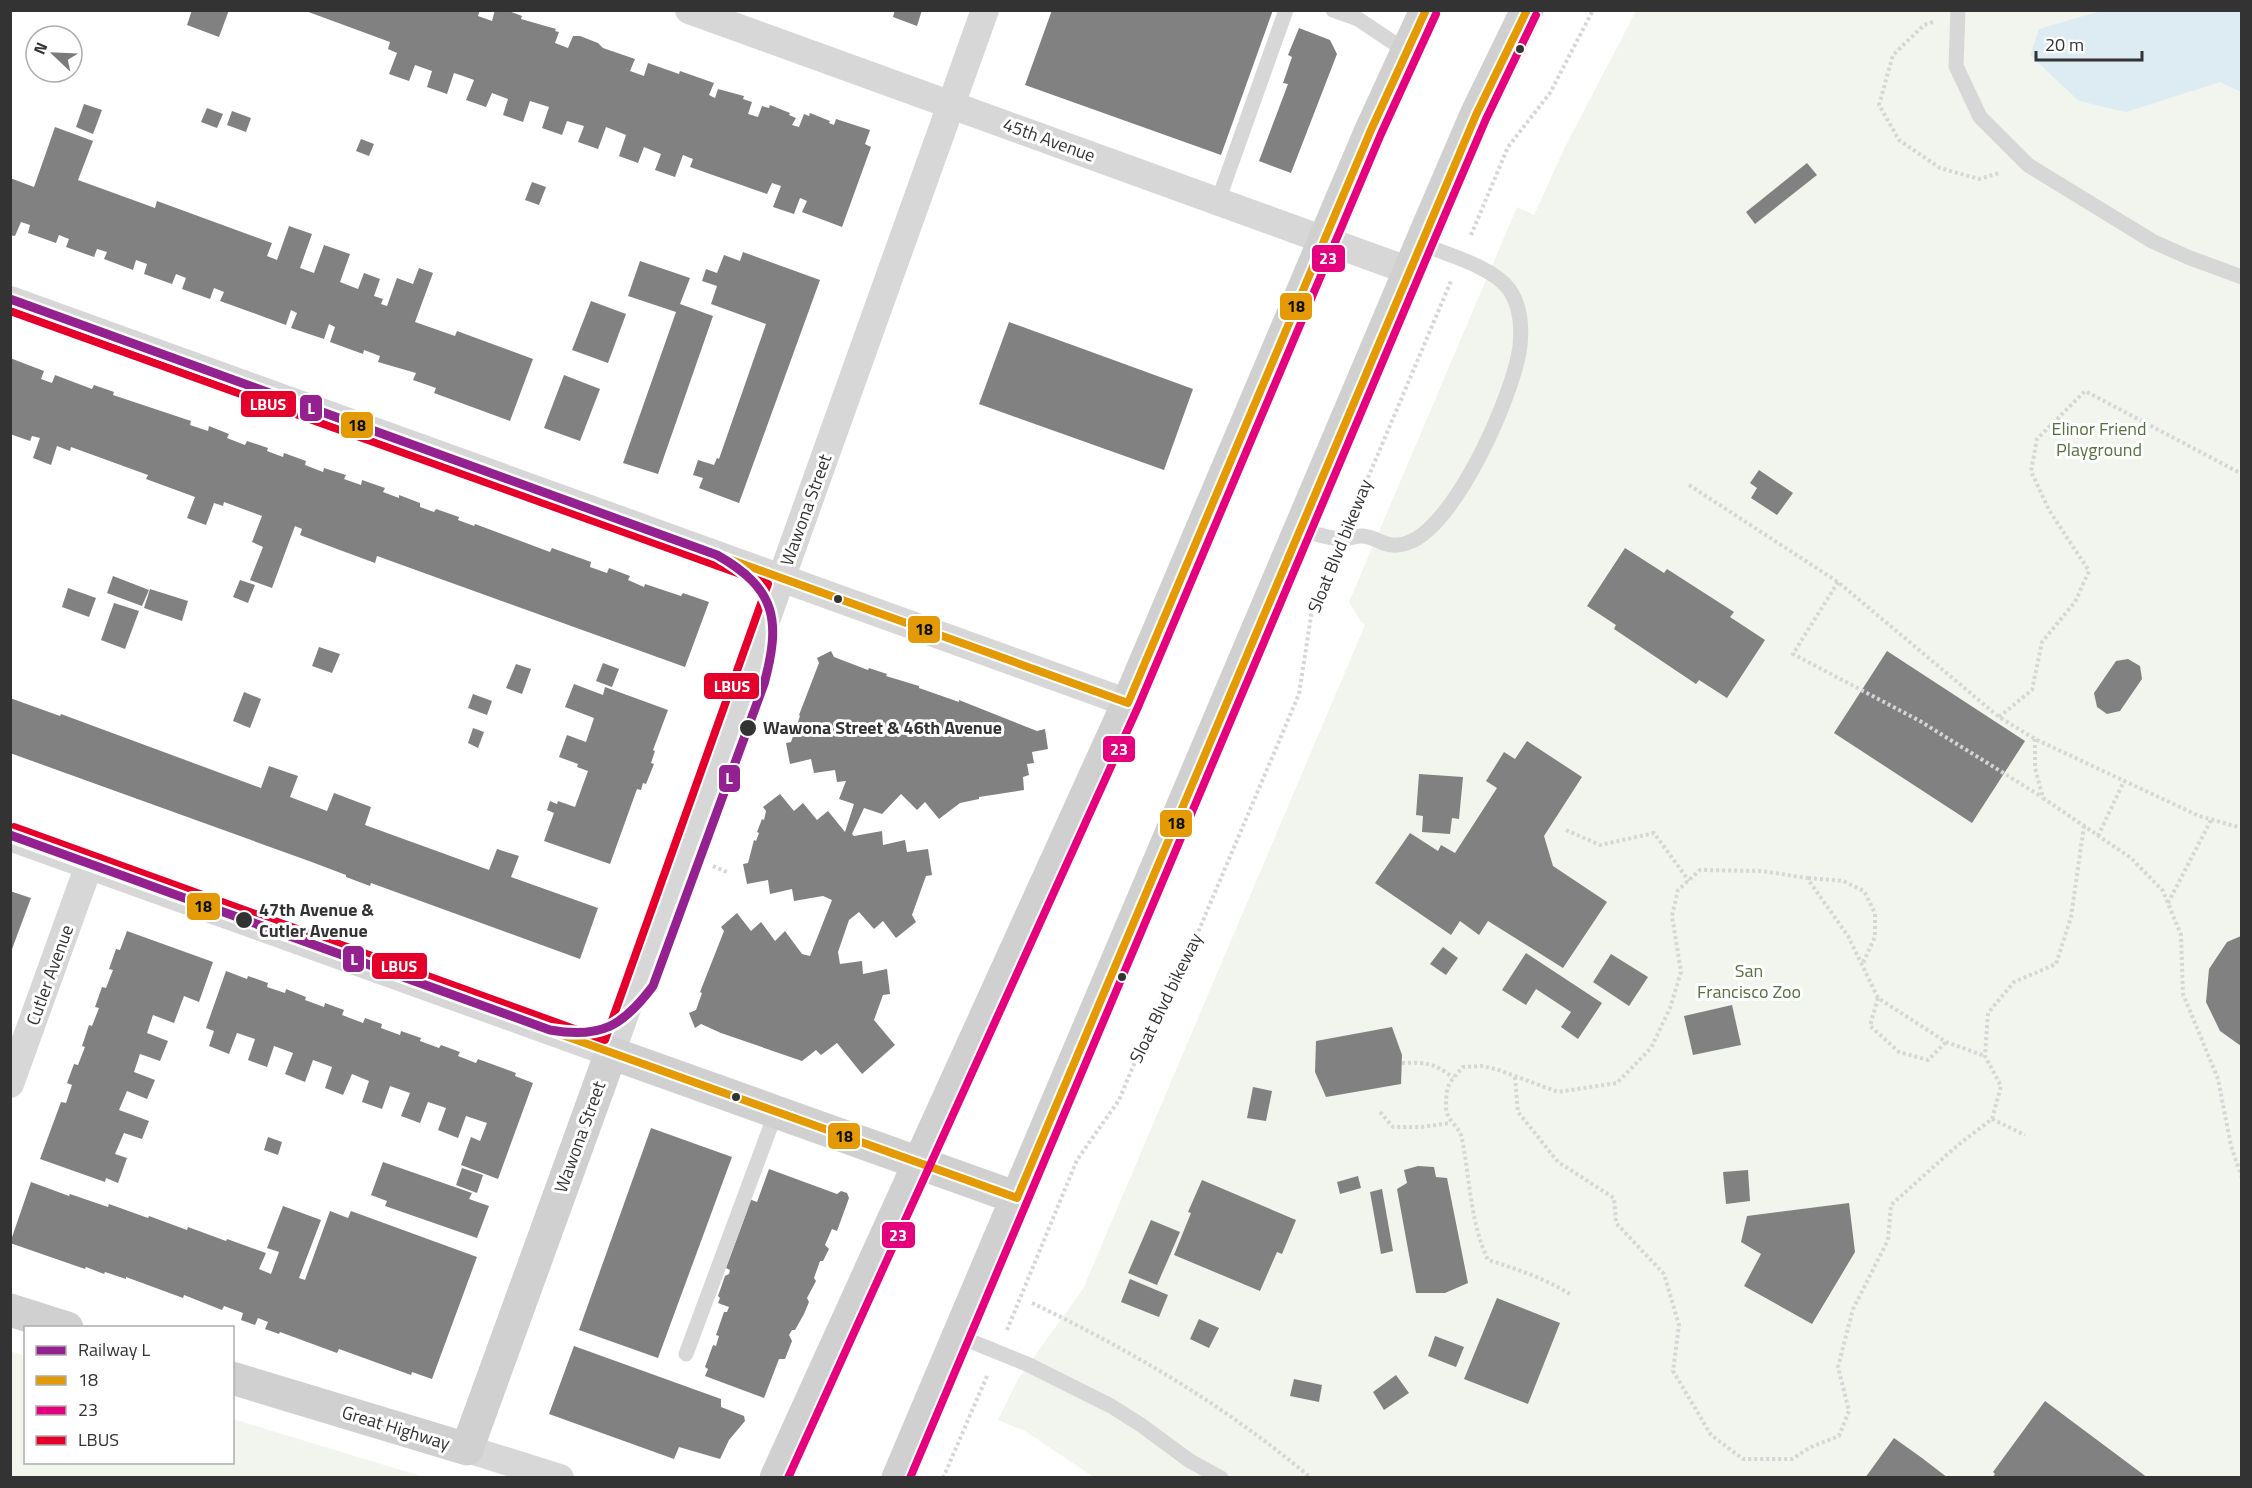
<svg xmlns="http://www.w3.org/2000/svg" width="2252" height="1488" viewBox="0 0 2252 1488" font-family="'Titillium Web',sans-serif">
  <rect width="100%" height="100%" fill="#fff"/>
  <g fill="#f1f5ed">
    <polygon points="1636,11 2241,11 2241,1477 1095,1478 1025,1431 998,1420 1018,1379 1083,1289 1365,625 1361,622 1349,602 1517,207 1534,215 1564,149"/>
    <polygon points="10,1351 25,1356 26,1462 232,1462 233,1419 424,1477 11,1477"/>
  </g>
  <polygon fill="#ddebf3" points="2104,10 2241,11 2241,92 2220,82 2126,112 2079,101 2030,55 2039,29"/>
  <g fill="#818181">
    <polygon points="192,10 229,10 219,37 187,25"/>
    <polygon points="303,10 480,10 478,16 492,21 495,10 502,12 506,10 522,16 521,19 556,29 555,31 559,32 555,43 568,48 573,36 580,36 598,43 603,48 635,59 630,71 644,76 648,63 679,74 680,71 714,83 709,95 715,98 718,89 744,96 743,99 752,102 748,114 758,117 762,106 769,108 770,105 790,113 789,115 796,118 792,125 799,127 804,114 809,116 810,113 830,121 829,123 834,125 836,119 870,130 865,144 871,147 842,227 802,212 807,201 800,198 794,214 773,207 781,186 772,183 767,194 690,167 693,159 683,155 675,177 655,170 661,154 644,147 638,163 619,156 626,135 606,127 598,149 578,142 584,126 567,121 562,135 542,128 549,107 530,101 523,122 503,115 508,99 492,93 486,107 466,100 474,80 463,76 454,73 447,94 427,87 432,71 415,65 409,81 389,74 397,53 388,49 390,42"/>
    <polygon points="895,10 922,10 917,26 893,17"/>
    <polygon points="1052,10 1273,10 1221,155 1025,85"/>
    <polygon points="1299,28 1330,40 1337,54 1291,173 1259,161 1288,84 1283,83 1292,57 1288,55"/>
    <polygon points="84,104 102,110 93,134 76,127"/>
    <polygon points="207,108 223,114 217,128 201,122"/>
    <polygon points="232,111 251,118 246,132 227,125"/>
    <polygon points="55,127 93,141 78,180 155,208 157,201 272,243 267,256 277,260 289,226 312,234 300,268 314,273 324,245 350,254 340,282 358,289 364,273 380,279 374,296 383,299 381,304 387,306 397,278 413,284 419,268 433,273 415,322 455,336 457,331 533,359 510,421 434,393 436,388 413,380 416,373 378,362 380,356 364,350 363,354 330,342 335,327 329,324 324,339 291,328 297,313 291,310 286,325 220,301 224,292 214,288 210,299 182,289 186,278 176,274 172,284 144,274 147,264 136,260 133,270 104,259 107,252 97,249 94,257 66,247 69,239 59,235 56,243 28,233 30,225 21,222 15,236 10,235 10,178 34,187"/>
    <polygon points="361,139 374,144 369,156 356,151"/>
    <polygon points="1807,163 1817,175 1755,224 1746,212"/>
    <polygon points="532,182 546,187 539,205 525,200"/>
    <polygon points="743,252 820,280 739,503 699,488 703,478 693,475 698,460 714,465 717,458 719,459 766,324 711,304 717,286 702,281 706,269 717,273 724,255 740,261"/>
    <polygon points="640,261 690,278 680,304 713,316 658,474 623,463 676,312 628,296"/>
    <polygon points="591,301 626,314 608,363 572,350"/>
    <polygon points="1009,322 1193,389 1164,470 979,404"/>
    <polygon points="10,358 44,371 41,379 52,383 55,375 92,389 94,385 114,392 113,395 191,421 190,425 208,431 209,426 229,434 227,438 245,445 247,441 268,448 267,451 283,457 284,453 306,461 305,465 323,472 324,468 346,475 344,479 361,485 362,480 385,488 383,492 399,498 399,495 420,503 420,507 434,512 436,509 459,517 458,520 474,526 475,524 550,552 552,548 591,562 590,567 607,573 609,568 630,576 628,580 644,587 645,584 681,596 683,593 709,602 685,667 377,556 375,563 337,549 300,535 302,529 295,526 272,588 250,580 263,547 252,542 262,516 224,502 223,506 214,503 206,525 187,518 195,497 146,479 148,475 71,447 70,451 57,446 51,465 33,458 40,438 32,436 30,441 10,434"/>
    <polygon points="564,375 600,389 580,441 544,428"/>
    <polygon points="1759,470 1793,493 1777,515 1751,498 1757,488 1750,483"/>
    <polygon points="1625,548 1664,573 1667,569 1734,612 1730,617 1765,640 1727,698 1699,680 1696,684 1614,629 1616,625 1587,606"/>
    <polygon points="113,576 149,590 142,606 107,593"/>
    <polygon points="240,580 255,585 248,603 233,597"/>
    <polygon points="68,588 96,598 89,617 62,607"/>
    <polygon points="150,589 188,601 182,621 144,608"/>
    <polygon points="114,603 139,611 125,649 101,640"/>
    <polygon points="319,647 340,654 332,673 312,666"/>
    <polygon points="831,651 834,657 868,670 869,668 887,674 886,676 919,686 919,688 959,702 959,700 1037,731 1045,729 1048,749 1032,752 1034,763 1027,764 1029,775 1023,777 1024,790 979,797 979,799 960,803 939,819 925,802 917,810 901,794 882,814 864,808 852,834 854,836 882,831 883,845 905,840 907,852 928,849 932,875 926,876 912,915 916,922 896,938 883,921 874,929 859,912 849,920 838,952 840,964 862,961 863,974 887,969 890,994 883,995 874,1020 895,1045 862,1074 837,1043 821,1055 816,1050 802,1061 721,1033 701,1024 695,1028 689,1013 696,1010 702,993 700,992 724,931 721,927 737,913 751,931 761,922 775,941 785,931 802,954 810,956 832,900 823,896 794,901 792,889 770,894 768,880 747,884 743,864 748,863 754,840 756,841 759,833 757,832 762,819 764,820 766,811 763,807 780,794 794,811 803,803 817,820 828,811 845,832 854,804 839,799 846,781 837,782 835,770 814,773 811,759 790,764 786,743 791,742 800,716 799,715 819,663 817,658"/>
    <polygon points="1887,651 2025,741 1972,823 1834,733"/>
    <polygon points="2128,659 2140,666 2142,679 2120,711 2107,714 2097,707 2094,693 2116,661"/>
    <polygon points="603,663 619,669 612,687 596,681"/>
    <polygon points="516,664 531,669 522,694 506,688"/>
    <polygon points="574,684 603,695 605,687 668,710 653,750 655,751 651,763 654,764 646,784 643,783 641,790 637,789 610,864 544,841 554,813 547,810 550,801 557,804 558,801 575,807 588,771 577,767 578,764 559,757 567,735 586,742 594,718 565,707"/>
    <polygon points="244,692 261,699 250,728 233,721"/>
    <polygon points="473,694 492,701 487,715 468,708"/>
    <polygon points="10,698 60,716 61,714 261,788 269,766 298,776 290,797 327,811 334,793 371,807 365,825 489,870 497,849 519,856 511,877 598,908 580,959 371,883 370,886 346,877 346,875 309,861 10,753"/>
    <polygon points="473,728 484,732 478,748 468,743"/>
    <polygon points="1527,741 1582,777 1544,836 1553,866 1607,902 1563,968 1488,921 1479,935 1460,921 1451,935 1375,883 1410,833 1438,851 1441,845 1455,853 1497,788 1486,781 1504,752 1515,759"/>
    <polygon points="1419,774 1463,777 1459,819 1452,818 1450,834 1422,832 1423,816 1416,815"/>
    <polygon points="10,891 31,898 12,949 10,948"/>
    <polygon points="127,931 213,962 199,1002 184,996 174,1023 153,1015 147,1033 168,1041 160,1061 140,1054 134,1072 155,1080 147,1099 127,1091 119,1110 149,1121 142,1139 124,1133 115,1154 127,1158 118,1183 106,1178 105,1182 40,1159 61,1102 66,1103 72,1085 67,1083 74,1064 78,1065 85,1047 82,1046 89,1025 92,1026 99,1008 95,1007 102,987 106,988 113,970 109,969 116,949 120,950"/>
    <polygon points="2241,936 2241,1046 2220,1031 2206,1002 2209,969 2227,942"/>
    <polygon points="1443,947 1458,958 1446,975 1430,964"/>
    <polygon points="1526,953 1602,1003 1578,1039 1561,1027 1571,1012 1536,989 1526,1005 1502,990"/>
    <polygon points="1611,954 1648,977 1629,1006 1593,982"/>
    <polygon points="226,971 247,979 248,976 268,983 267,987 285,993 286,989 306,997 305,1000 324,1007 325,1003 344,1010 342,1015 363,1023 365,1018 382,1024 381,1028 400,1035 401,1031 421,1038 420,1041 439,1048 441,1045 460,1052 458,1056 476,1063 478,1059 516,1073 515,1076 533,1083 498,1179 461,1165 471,1137 480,1141 487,1123 466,1116 458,1138 438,1130 446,1108 428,1102 420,1123 401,1116 410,1093 390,1086 382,1109 362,1102 369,1081 352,1074 343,1095 325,1088 332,1067 313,1060 305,1082 285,1074 293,1053 274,1046 267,1067 248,1060 255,1039 237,1033 229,1054 209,1046 214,1031 206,1028"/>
    <polygon points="1732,1005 1741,1045 1693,1055 1684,1016"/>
    <polygon points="1392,1027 1402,1055 1401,1084 1326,1097 1315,1072 1316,1041"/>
    <polygon points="1253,1087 1272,1091 1266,1121 1247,1118"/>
    <polygon points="651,1128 732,1157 658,1358 579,1330"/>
    <polygon points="268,1137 282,1142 278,1155 264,1150"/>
    <polygon points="383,1162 472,1193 469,1199 489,1206 477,1238 385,1206 387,1201 371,1195"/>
    <polygon points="1418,1166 1434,1167 1436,1177 1447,1178 1468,1283 1445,1293 1416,1293 1397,1189 1407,1183 1404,1170"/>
    <polygon points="462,1168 483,1175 477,1193 456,1185"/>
    <polygon points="769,1169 837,1194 841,1191 847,1193 849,1198 837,1231 832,1229 825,1245 829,1249 823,1261 820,1261 814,1278 816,1281 807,1298 809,1302 804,1314 795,1330 792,1330 789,1335 792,1341 785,1359 779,1359 764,1398 705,1376 708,1369 705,1367 713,1345 716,1346 719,1336 716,1335 724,1312 727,1312 729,1307 718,1303 720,1298 718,1296 725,1276 729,1274 730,1270 726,1268 747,1211 749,1199 757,1202"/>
    <polygon points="1748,1170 1750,1201 1726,1204 1723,1172"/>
    <polygon points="1358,1176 1361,1188 1340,1194 1337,1182"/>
    <polygon points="1202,1180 1296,1220 1282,1254 1277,1252 1260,1291 1174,1255 1191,1213 1188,1212"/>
    <polygon points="31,1182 69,1196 70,1194 108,1207 109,1204 148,1218 149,1216 187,1230 188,1227 226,1241 227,1239 266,1253 259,1269 271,1274 279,1252 267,1248 283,1206 321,1220 299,1278 305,1280 330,1211 348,1218 351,1211 477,1257 432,1379 412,1372 411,1375 339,1349 337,1353 280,1332 279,1334 265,1329 268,1322 258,1318 255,1325 241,1320 243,1313 224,1306 222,1310 184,1295 183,1298 126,1277 126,1279 105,1272 104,1274 86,1267 85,1269 10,1243"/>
    <polygon points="1382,1189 1393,1251 1381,1254 1370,1192"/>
    <polygon points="1849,1203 1855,1252 1812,1324 1744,1286 1761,1254 1741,1242 1747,1216"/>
    <polygon points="1151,1220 1180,1232 1157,1285 1128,1273"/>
    <polygon points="1130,1279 1168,1295 1159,1317 1121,1302"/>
    <polygon points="1497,1298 1560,1323 1528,1404 1464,1379"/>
    <polygon points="1199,1319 1219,1328 1209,1348 1190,1339"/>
    <polygon points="1435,1336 1464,1347 1456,1367 1428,1356"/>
    <polygon points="574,1346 721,1399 721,1407 744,1416 745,1421 729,1440 720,1459 679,1447 674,1459 549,1414"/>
    <polygon points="1396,1375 1409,1393 1384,1410 1373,1392"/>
    <polygon points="1294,1379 1322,1385 1319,1402 1290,1396"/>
    <polygon points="2045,1401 2073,1422 2148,1478 1992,1478 1995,1474 1993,1472"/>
    <polygon points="1894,1438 1922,1458 1948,1478 1865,1478"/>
  </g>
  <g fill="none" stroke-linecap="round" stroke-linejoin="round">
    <g stroke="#d6d6d6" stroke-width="4" stroke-dasharray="3 3" stroke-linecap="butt">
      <polyline points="1933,22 1924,25 1893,55 1879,105 1899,140 1940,168 1979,179 1999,173"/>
      <polyline points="1471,235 1508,147 1550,93 1593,10"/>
      <polyline points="1689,485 1838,582 1999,717 2035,739 2199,816 2242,828"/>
      <polyline points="1354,511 1451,281"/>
      <polyline points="1838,582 1793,654 1920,721 2042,797"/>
      <polyline points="1999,717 2032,690 2042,642 2075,602 2089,571 2049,510 2031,471 2037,439 2085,391 2242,474"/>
      <polyline points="2035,739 2035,768 2043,798 2131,858 2163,891 2181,935 2183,994 2218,1079 2231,1146 2242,1178"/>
      <polyline points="1566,830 1600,845 1654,833 1689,881"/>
      <polyline points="2098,836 2124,781"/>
      <polyline points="713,866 729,873"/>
      <polyline points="1808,878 1843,881 1864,891 1875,913 1875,937 1862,965"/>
      <polyline points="2168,903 2211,820"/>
      <polyline points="1878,998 1870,1026 1899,1052 1928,1060 1946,1042"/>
      <path d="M1402,1063C1425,1062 1435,1063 1453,1078"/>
      <polyline points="1515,1077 1518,1112 1558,1162 1614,1198 1616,1223 1664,1274 1679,1325 1673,1371 1711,1435 1743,1459 1792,1459 1811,1447 1839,1436 1849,1411 1838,1367 1853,1309 1888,1240 1891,1205 1958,1145 1992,1119 2001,1086 1985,1056 1988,1013 2014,982 2056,964 2071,917 2084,826"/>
      <polyline points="1380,1112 1393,1127 1422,1127 1450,1123"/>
      <polyline points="1992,1119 2025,1135"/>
      <path d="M1570,1294C1544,1278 1517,1269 1488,1260C1470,1222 1470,1179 1462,1139C1460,1126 1446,1121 1446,1107C1446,1084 1449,1083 1463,1067L1481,1066L1496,1069L1558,1092L1617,1083L1651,1048L1670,1008L1681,972L1672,916L1678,890L1700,870L1762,871L1807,878L1848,936L1878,998L1946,1042L1985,1056"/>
      <path d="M1032,1303C1132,1351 1226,1406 1311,1478"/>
      <polyline points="1007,1330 1077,1160 1119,1100 1166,988 1193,944 1299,694 1312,610 1333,563"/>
      <polyline points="943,1478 987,1376"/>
    </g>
    <g stroke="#d7d7d7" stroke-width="15">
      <polyline points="1333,10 1358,19 1406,51"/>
      <polyline points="1958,10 1956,66 1980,117 2028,165 2152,241 2190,258 2242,277"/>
      <polyline points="1218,201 1286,10"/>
      <path d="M1300,530C1313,533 1327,538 1340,539C1348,540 1356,535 1363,536C1380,538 1386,550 1407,543C1455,528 1514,394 1520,346C1522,326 1521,306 1509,289C1493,267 1446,254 1421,244"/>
      <polyline points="958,1336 1027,1364 1111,1406 1141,1425 1190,1461 1221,1478"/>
      <polyline points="686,1354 776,1112"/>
    </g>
    <g stroke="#d7d7d7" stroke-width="28">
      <polyline points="689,10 1410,271"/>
      <polyline points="10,300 1128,703"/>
      <polyline points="10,837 611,1053 985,10"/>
      <polyline points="10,1084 89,865"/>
      <polyline points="467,1449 560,1478"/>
    </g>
    <g stroke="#d0d0d0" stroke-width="33">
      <polyline points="10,1310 67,1328"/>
      <polyline points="232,1378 467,1449 611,1053 1017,1198"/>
      <polyline points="776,1478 1128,703 1371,130 1426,10"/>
      <polyline points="898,1478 1425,234 1476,115 1527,10"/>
    </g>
    <defs>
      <g id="bus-1">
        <polyline points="10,300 1128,703 1371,130 1426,10"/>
        <polyline points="10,837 1017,1198 1476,115 1527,10"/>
      </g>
      <g id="bus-2">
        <polyline points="788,1478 1138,707 1381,134 1436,14"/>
        <polyline points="910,1478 1435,238 1486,119 1536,15"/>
      </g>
      <polyline id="bus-3" points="10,311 768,584 605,1040 14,827"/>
    </defs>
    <use href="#bus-1" stroke="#fff" stroke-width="12"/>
    <use href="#bus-2" stroke="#fff" stroke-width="12"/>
    <use href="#bus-3" stroke="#fff" stroke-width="12"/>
    <use href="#bus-1" stroke="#e39a05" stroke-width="8"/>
    <use href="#bus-2" stroke="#e5007d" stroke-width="8"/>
    <use href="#bus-3" stroke="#e4002b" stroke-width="8"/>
    <defs>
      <path id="rail-1" d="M10,299L717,555C777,589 781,621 764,684L653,986C623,1026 601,1039 550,1030L10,835"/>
    </defs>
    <use href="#rail-1" stroke="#fff" stroke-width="14"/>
    <use href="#rail-1" stroke="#932290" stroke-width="9"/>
  </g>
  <g fill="#333" stroke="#fff" stroke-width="2">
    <circle cx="1520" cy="49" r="5"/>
    <circle cx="838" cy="599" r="5"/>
    <circle cx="748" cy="728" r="9"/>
    <circle cx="244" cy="920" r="9"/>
    <circle cx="1122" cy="977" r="5"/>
    <circle cx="736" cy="1097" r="5"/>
  </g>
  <g text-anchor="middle" stroke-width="6" stroke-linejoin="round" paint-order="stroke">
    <g font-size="18" fill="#333" stroke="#fff">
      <text transform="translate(1049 140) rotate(20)" y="6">45th Avenue</text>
      <text transform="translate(806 510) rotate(-70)" y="6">Wawona Street</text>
      <text transform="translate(1340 546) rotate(-68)" y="6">Sloat Blvd bikeway</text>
      <text transform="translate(50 975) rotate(-70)" y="6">Cutler Avenue</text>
      <text transform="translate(1166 998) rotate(-64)" y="6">Sloat Blvd bikeway</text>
      <text transform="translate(580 1137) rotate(-70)" y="6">Wawona Street</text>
      <text transform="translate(396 1428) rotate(17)" y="6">Great Highway</text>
    </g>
    <g font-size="18" fill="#56703f" stroke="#fff">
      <text x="2099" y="435">Elinor Friend<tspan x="2099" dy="21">Playground</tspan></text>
      <text x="1749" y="977">San<tspan x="1749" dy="21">Francisco Zoo</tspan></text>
    </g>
    <g font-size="18" font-weight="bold" fill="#333" stroke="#fff" text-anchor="start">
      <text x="763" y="734">Wawona Street &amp; 46th Avenue</text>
      <text x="259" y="916">47th Avenue &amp;<tspan x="259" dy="21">Cutler Avenue</tspan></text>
    </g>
  </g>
  <g stroke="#fff" stroke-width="2">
    <rect x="1311" y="244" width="35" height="29" rx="6" fill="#e5007d"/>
    <rect x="1279" y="292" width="34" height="29" rx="6" fill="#e39a05"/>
    <rect x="240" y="390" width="57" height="28" rx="6" fill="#e4002b"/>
    <rect x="299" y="394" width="24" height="28" rx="6" fill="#932290"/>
    <rect x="340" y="411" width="34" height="28" rx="6" fill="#e39a05"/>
    <rect x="907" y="615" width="34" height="29" rx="6" fill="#e39a05"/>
    <rect x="703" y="672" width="57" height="28" rx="6" fill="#e4002b"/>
    <rect x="1102" y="735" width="34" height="28" rx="6" fill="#e5007d"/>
    <rect x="718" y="764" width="23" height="29" rx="6" fill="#932290"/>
    <rect x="1159" y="809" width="34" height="29" rx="6" fill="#e39a05"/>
    <rect x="186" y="892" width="35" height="29" rx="6" fill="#e39a05"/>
    <rect x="342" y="945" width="23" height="28" rx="6" fill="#932290"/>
    <rect x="371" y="952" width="57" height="28" rx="6" fill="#e4002b"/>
    <rect x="827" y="1122" width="34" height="28" rx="6" fill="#e39a05"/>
    <rect x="881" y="1221" width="35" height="28" rx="6" fill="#e5007d"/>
  </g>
  <g font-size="16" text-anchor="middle" font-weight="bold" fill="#fff">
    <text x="1328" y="264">23</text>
    <text x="268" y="410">LBUS</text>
    <text x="311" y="414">L</text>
    <text x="732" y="692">LBUS</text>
    <text x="1119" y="755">23</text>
    <text x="729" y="784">L</text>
    <text x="354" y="965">L</text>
    <text x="399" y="972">LBUS</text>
    <text x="898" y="1241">23</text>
  </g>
  <g font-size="16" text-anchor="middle" font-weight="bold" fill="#111">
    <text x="1296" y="312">18</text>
    <text x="357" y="431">18</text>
    <text x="924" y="635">18</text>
    <text x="1176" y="829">18</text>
    <text x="203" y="912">18</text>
    <text x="844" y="1142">18</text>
  </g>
  <rect width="2252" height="1488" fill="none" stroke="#333333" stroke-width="24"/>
  <rect x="24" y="1326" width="210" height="138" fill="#ffffff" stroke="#adadad" stroke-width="1.5"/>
  <rect x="36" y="1346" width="30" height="9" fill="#932290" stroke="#adadad" stroke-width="1.5"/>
  <text x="78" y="1356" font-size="18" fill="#333333">Railway L</text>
  <rect x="36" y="1376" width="30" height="9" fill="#e39a05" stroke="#adadad" stroke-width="1.5"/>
  <text x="78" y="1386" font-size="18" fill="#333333">18</text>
  <rect x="36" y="1406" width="30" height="9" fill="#e5007d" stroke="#adadad" stroke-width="1.5"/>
  <text x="78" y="1416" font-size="18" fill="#333333">23</text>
  <rect x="36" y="1436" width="30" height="9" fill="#e4002b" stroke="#adadad" stroke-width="1.5"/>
  <text x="78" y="1446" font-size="18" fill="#333333">LBUS</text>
  <g transform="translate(54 54) rotate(293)"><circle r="28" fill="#ffffff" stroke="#adadad" stroke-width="1.5"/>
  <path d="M0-4.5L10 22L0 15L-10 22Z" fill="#7a7a7a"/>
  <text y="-9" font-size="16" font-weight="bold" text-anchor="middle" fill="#333333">N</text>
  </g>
  <path d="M2036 51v9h106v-9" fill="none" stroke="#333333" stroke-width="3"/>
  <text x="2045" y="51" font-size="18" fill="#333333" stroke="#ffffff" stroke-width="4.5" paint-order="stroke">20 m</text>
</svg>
